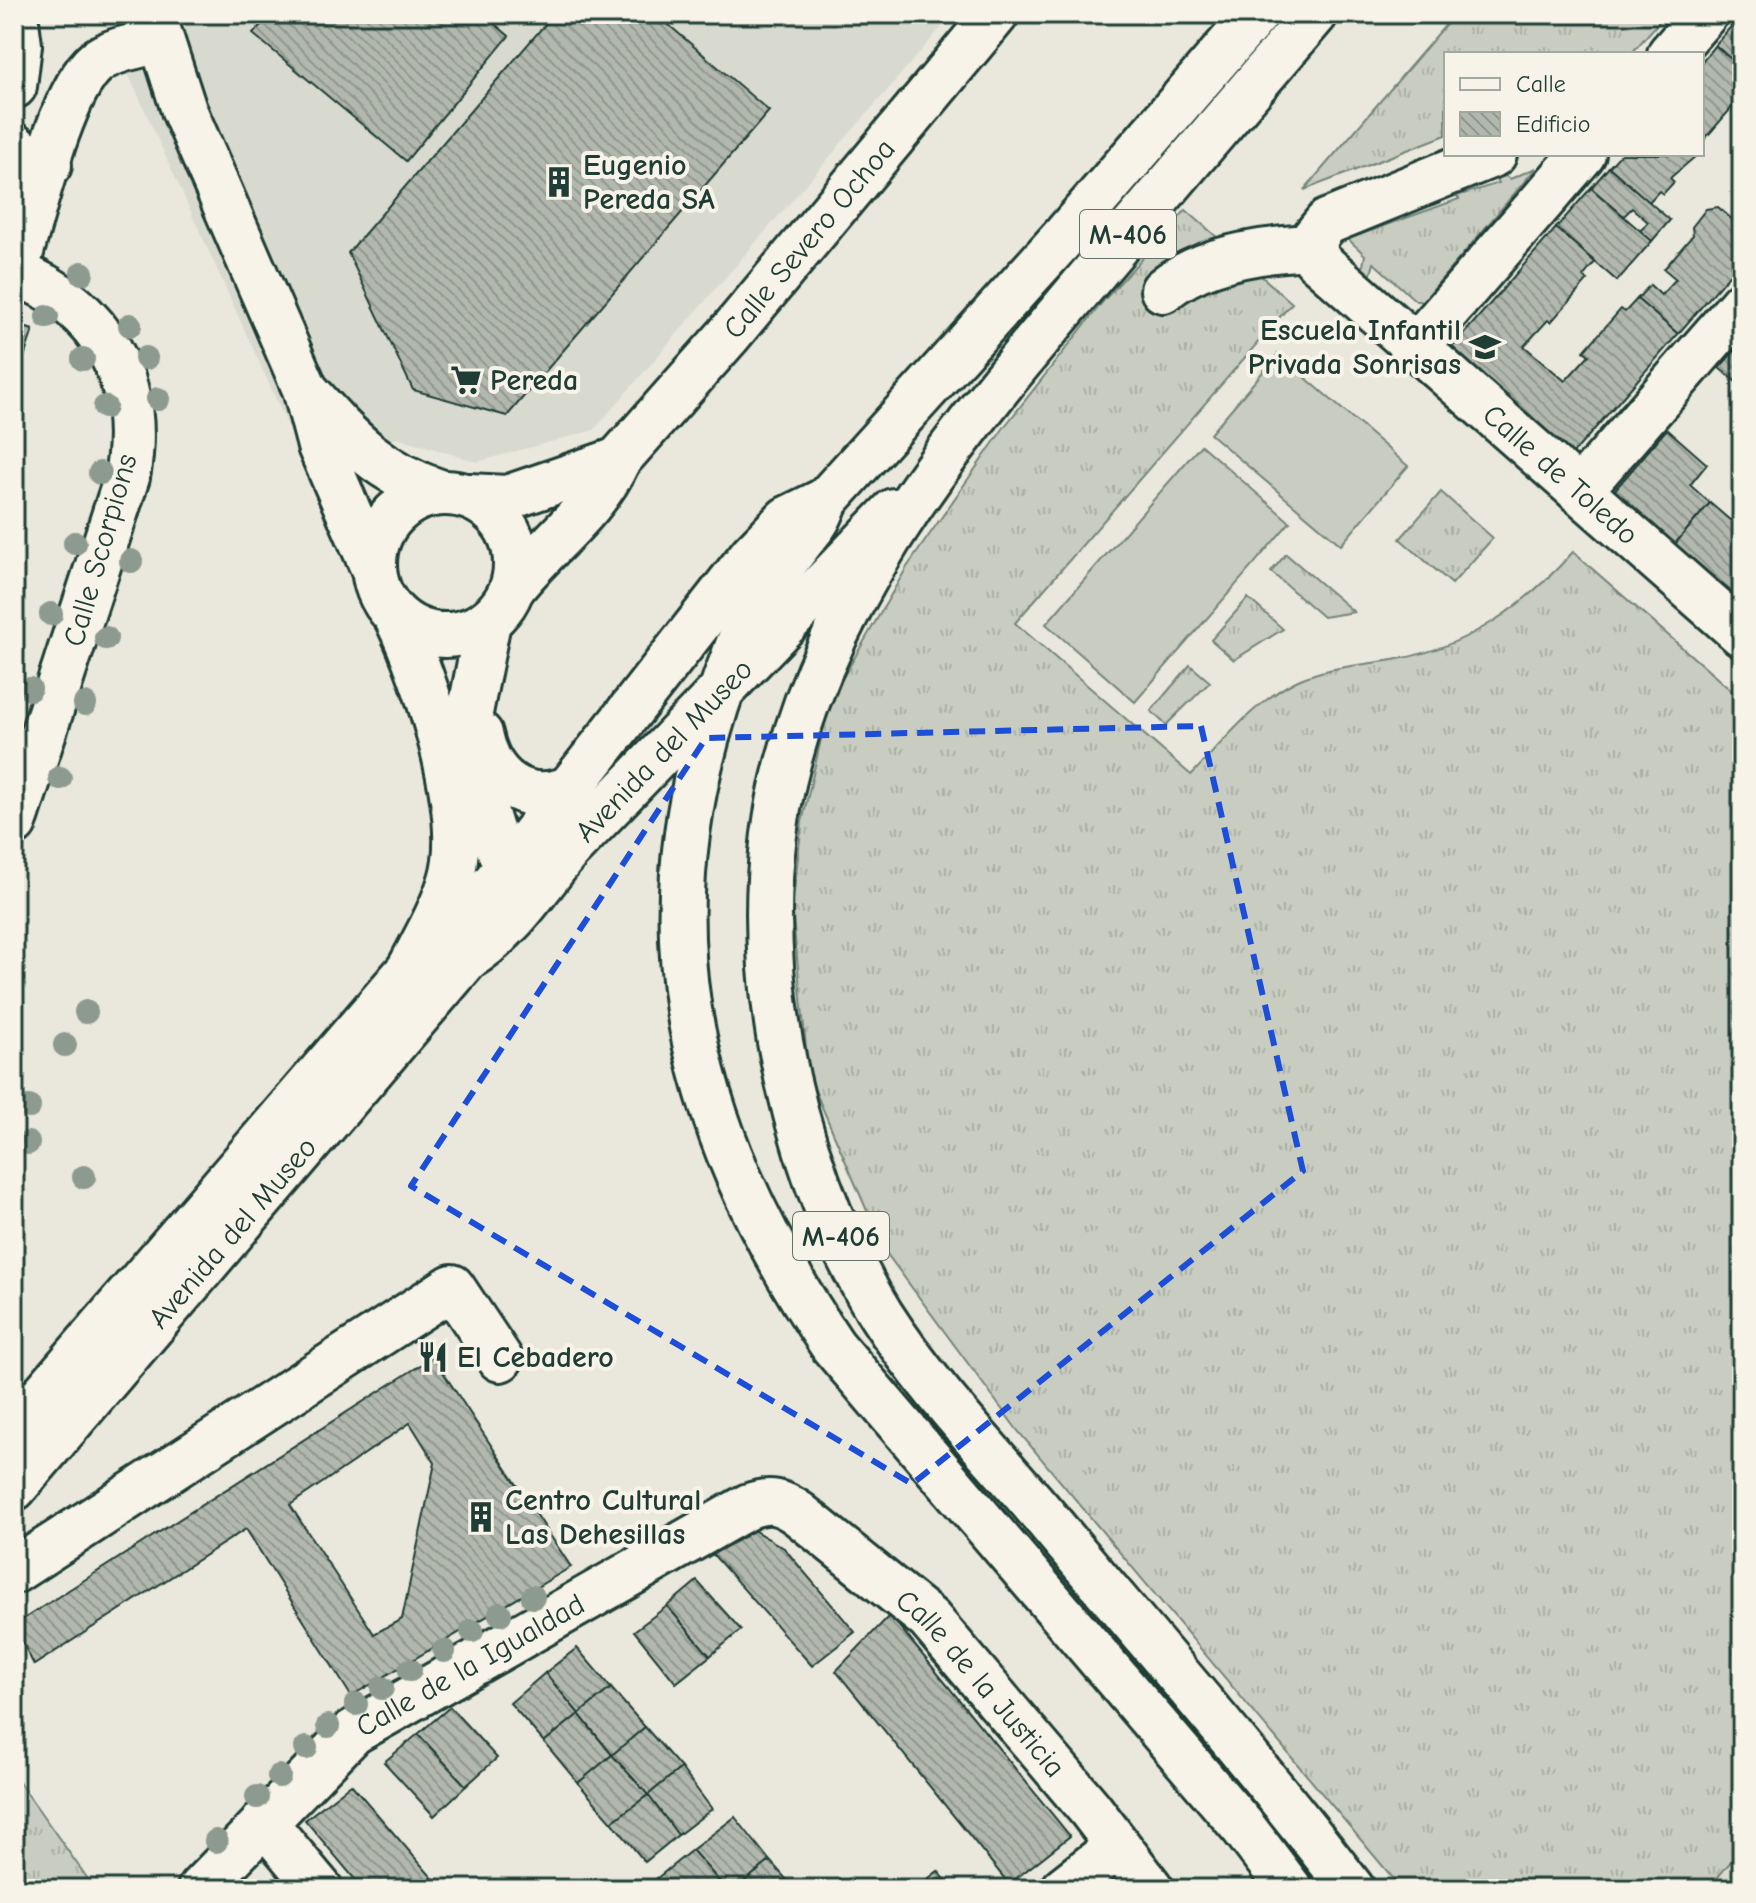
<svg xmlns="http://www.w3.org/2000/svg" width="1756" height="1903" viewBox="0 0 1756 1903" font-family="'Comic Neue',sans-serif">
  <defs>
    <pattern id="grass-tufts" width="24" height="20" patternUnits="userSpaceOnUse" patternTransform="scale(2)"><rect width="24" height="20" fill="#c8ccc1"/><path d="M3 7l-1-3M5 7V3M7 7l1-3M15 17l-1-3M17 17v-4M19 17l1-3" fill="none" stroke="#abb0a6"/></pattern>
    <pattern id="building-back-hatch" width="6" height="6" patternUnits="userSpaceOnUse" patternTransform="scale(2)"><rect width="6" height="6" fill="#b2b8ae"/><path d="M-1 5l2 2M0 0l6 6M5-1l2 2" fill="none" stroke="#90978e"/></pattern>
  </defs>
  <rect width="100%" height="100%" fill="#eae8dd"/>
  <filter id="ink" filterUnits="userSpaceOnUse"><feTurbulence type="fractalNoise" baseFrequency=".0125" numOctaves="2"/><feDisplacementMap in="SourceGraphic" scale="16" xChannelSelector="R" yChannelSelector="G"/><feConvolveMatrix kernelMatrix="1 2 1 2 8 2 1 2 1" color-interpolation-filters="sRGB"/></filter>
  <g filter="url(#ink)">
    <g fill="#d9dacf">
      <polygon points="101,14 953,14 594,430 477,462 399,438 303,459"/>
      <polygon points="1742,1846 1742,1889 1707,1889"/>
    </g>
    <g fill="url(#grass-tufts)" stroke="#74847a" stroke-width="2">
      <polygon points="1455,14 1666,14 1631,54 1446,54 1446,135 1304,190"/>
      <polygon points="1536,168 1423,301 1416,301 1374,263 1367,288 1360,281 1365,255 1348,239 1459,199 1457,196 1499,183 1497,179 1506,176 1510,179"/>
      <path d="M1186,210L1292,303L1015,623L1191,775C1223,742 1254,702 1296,681C1328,666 1365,665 1398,659C1470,646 1525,605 1573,552L1742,700V1848L1708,1889H1402L1018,1431L884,1250L809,1077L792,909L802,822L830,700L907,567L1005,426L1105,299Z"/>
      <polygon points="1441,492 1493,538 1452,584 1400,539"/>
      <polygon points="1286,554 1354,612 1323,617 1271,572"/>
      <polygon points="1248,598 1283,629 1234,660 1211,640"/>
      <polygon points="1190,665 1210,682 1166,725 1151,711"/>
      <polygon points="14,1775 95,1889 14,1889"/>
    </g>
    <g fill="#c8ccc1" stroke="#74847a" stroke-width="2">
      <polygon points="1278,354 1408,466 1341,545 1210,434"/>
      <polygon points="1201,445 1290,522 1135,702 1046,624"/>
    </g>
    <g fill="url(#building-back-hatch)" stroke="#1f3d34" stroke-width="2" fill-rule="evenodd">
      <polygon points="270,14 483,14 509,36 406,161 253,34"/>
      <polygon points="554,14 656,14 769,111 507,416 413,390 348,253"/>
      <polygon points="1742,14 1742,69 1715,45"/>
      <polygon points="1715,45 1742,69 1742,96 1703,141 1702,61"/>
      <polygon points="1621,154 1694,154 1696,156 1670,178 1674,182 1663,194 1659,191 1649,202 1609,167"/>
      <polygon points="1609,167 1670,220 1652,241 1640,231 1648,222 1632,208 1624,216 1591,188"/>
      <polygon points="1591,188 1652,241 1617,281 1556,228"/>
      <polygon points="1718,207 1742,228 1742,260 1678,334 1637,299 1650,285 1661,295 1676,279 1664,269 1693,235 1692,227 1706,209"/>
      <polygon points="1556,228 1595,262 1583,277 1588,280 1551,322 1548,320 1524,346 1565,381 1589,355 1584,351 1621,309 1625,312 1637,299 1678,334 1570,457 1448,352"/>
      <polygon points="14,324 33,330 14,387"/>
      <polygon points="1742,343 1742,387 1719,368"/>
      <polygon points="1667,429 1707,464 1690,485 1710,503 1675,544 1613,492"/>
      <polygon points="1710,503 1731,521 1742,509 1742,591 1737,597 1675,544"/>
      <path d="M433,1357L571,1567L351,1696L246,1529L34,1665L14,1625ZM410,1423L435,1463L402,1619L374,1634L290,1505Z"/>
      <polygon points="743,1524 784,1548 855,1632 812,1666 709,1550"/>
      <polygon points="697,1581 741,1630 710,1656 667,1606"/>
      <polygon points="667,1606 710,1656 676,1683 634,1631"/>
      <polygon points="890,1615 1070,1836 1009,1884 836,1671"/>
      <polygon points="577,1648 611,1688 579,1714 545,1673"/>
      <polygon points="545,1673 579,1714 544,1742 510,1703"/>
      <polygon points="611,1688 645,1727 612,1755 579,1714"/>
      <polygon points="450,1707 497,1758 466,1786 418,1734"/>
      <polygon points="579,1714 612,1755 578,1783 544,1742"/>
      <polygon points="645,1727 681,1768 648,1795 612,1755"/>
      <polygon points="418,1734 466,1786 434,1816 384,1762"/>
      <polygon points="612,1755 648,1795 612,1822 578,1783"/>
      <polygon points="681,1768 712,1809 678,1835 648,1795"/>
      <polygon points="351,1784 442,1889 363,1889 305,1820"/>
      <polygon points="648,1795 678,1835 645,1862 612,1822"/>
      <polygon points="735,1817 770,1861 735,1889 726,1889 692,1850"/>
      <polygon points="692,1850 726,1889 657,1889 651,1883"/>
      <polygon points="770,1861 795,1889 735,1889"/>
      <polygon points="938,1871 953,1889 915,1889"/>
    </g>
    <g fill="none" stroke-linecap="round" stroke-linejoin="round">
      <defs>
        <g id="minor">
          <polyline points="153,14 184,110 305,389 320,446 373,568"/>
          <polyline points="1670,54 1705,14"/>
          <polyline points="14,86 19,45 15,14"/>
          <polyline points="14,146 23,154 49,165"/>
          <path id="s1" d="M1494,154L1327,222L1314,238L1316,259L1742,634"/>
          <path d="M14,272C104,307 144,382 127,477L14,823"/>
          <path d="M15,272C31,222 59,93 96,62C111,49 140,46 159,40"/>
          <path d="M1163,290C1202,257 1265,249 1313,247"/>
          <polyline points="1416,346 1583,154"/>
          <path d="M309,394C351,441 380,473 442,493"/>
          <polyline points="1579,491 1742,304"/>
          <circle cx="445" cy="564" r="71"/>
          <polyline points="469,496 507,498 618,460"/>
          <path id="s2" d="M513,587C547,544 595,511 618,460L728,336L996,14"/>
          <path d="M397,618C426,678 471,814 451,880C442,911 424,941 409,970"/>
          <polyline points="488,622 467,728 468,755 491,830 512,879 506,899"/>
          <path d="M480,734C489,779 524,806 568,789"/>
          <polyline points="14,1571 452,1287 500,1359"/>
          <polyline points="264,1822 320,1889"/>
          <path id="s3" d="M200,1889L353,1732L749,1506C770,1498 782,1502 799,1514L929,1619L1090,1809L1151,1889"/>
          <polyline points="1063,1889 1118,1846"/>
        </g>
        <g id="major">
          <polyline points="14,1429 409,970 454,931 508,867 752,555 787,519 826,500"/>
          <path id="s4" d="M14,1488L467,958C511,930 536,889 568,850L894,511"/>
        </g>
        <g id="highway">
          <path d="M1256,14L1061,240L826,500C816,527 814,524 798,545C775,574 753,609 739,643C633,906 679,1116 833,1346L1243,1827L1290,1889"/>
          <path d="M1315,14C1244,97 1173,180 1103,262C977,411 838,570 788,763C764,853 765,951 780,1042C797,1137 830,1233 881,1315C927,1387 989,1451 1044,1516C1148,1640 1254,1761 1352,1889"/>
        </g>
      </defs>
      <use href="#minor" stroke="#1f3d34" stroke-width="50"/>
      <use href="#major" stroke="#1f3d34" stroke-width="50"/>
      <use href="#highway" stroke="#1f3d34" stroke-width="50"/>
      <use href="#minor" stroke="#f7f3e8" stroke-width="44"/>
      <use href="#major" stroke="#f7f3e8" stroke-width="44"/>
      <use href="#highway" stroke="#f7f3e8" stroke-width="44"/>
    </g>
    <g fill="#8d9a8f">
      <circle cx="82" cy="273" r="12"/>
      <circle cx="47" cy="317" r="12"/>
      <circle cx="130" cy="325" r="12"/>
      <circle cx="146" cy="358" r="12"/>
      <circle cx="83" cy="359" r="12"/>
      <circle cx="158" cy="399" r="12"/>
      <circle cx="105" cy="407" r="12"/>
      <circle cx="100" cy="473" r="12"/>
      <circle cx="75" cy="543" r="12"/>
      <circle cx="131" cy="561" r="12"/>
      <circle cx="51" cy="614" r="12"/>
      <circle cx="106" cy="638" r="12"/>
      <circle cx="30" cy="689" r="12"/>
      <circle cx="85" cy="704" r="12"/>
      <circle cx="60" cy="778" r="12"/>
      <circle cx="86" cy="1012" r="12"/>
      <circle cx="65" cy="1045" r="12"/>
      <circle cx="29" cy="1107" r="12"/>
      <circle cx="28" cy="1143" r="12"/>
      <circle cx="84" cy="1177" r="12"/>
      <circle cx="533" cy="1597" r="12"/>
      <circle cx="500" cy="1614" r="12"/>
      <circle cx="472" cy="1631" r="12"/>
      <circle cx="444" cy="1651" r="12"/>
      <circle cx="410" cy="1670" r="12"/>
      <circle cx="382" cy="1688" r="12"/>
      <circle cx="356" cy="1704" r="12"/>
      <circle cx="328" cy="1726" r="12"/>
      <circle cx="306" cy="1748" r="12"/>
      <circle cx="279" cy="1776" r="12"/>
      <circle cx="257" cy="1797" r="12"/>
      <circle cx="216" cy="1841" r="12"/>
    </g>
  </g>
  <path fill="none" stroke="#1d4ed8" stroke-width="6" stroke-dasharray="16 10" stroke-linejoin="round" d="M1201,726L1303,1171L912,1484L411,1186L706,738Z"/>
  <defs>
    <symbol id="building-bare" viewBox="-9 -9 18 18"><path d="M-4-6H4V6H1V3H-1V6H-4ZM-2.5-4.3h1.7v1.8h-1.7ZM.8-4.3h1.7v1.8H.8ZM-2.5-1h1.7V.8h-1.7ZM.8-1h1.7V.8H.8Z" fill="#1f3d34" stroke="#f7f3e8" stroke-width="2.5" paint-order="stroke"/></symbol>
    <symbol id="school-bare" viewBox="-9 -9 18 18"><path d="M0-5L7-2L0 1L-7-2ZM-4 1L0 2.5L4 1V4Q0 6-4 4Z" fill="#1f3d34" stroke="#f7f3e8" stroke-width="2.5" paint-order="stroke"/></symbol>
    <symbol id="supermarket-bare" viewBox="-9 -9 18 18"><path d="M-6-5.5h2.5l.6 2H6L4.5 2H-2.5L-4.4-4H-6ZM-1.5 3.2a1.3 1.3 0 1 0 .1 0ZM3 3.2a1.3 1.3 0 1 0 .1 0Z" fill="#1f3d34" stroke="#f7f3e8" stroke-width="2.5" paint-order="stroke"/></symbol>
    <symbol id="restaurant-bare" viewBox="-9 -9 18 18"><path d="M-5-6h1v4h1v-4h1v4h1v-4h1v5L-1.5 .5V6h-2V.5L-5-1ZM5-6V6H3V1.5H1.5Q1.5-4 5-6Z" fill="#1f3d34" stroke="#f7f3e8" stroke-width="2.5" paint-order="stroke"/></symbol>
  </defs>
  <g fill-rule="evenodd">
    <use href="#building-bare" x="537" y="160" width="44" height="44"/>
    <use href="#school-bare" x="1463" y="325" width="44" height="44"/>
    <use href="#supermarket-bare" x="444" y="358" width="44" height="44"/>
    <use href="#restaurant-bare" x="411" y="1335" width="44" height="44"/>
    <use href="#building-bare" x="459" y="1495" width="44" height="44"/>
  </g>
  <g text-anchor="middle" stroke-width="8" stroke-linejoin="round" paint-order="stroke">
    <g fill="#f7f3e8" stroke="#60746a" stroke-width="2">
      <rect x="1080" y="210" width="96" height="48" rx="6"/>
      <rect x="793" y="1212" width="96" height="48" rx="6"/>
    </g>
    <g font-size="28" font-weight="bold" fill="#1f3d34">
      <text x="1128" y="244">M-406</text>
      <text x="841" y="1246">M-406</text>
    </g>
    <g font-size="30" font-weight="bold" fill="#1f3d34" stroke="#f7f3e8" text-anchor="start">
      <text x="583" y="175">Eugenio<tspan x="583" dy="34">Pereda SA</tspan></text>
      <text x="1461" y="340" text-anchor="end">Escuela Infantil<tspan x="1461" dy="34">Privada Sonrisas</tspan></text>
      <text x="490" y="390">Pereda</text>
      <text x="457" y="1367">El Cebadero</text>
      <text x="505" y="1510">Centro Cultural<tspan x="505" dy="34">Las Dehesillas</tspan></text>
    </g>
    <g font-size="30" fill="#1f3d34" stroke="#f7f3e8">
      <text dy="10" stroke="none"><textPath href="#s2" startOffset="458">Calle Severo Ochoa</textPath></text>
      <text dy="10" stroke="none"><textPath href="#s1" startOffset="548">Calle de Toledo</textPath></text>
      <text transform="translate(100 550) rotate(-74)" y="10">Calle Scorpions</text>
      <text dy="10" stroke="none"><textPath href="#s4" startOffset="984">Avenida del Museo</textPath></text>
      <text dy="10" stroke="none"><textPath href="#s4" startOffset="336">Avenida del Museo</textPath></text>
      <text dy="10" stroke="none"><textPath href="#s3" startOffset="354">Calle de la Igualdad</textPath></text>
      <text dy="10" stroke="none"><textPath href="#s3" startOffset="978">Calle de la Justicia</textPath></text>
    </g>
  </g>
  <rect width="1756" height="1903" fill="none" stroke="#f7f3e8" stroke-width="48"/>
  <rect x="24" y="24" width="1708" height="1855" fill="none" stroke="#1f3d34" stroke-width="3" filter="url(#ink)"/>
  <rect x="1444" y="52" width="260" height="104" fill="#f7f3e8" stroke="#a1aaa0" stroke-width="2"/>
  <rect x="1460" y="78" width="40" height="12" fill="#f7f3e8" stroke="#a1aaa0" stroke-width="2"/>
  <text x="1516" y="92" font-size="24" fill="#1f3d34">Calle</text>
  <rect x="1460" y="112" width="40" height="24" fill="url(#building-back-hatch)" stroke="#a1aaa0" stroke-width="2"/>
  <text x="1516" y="132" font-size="24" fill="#1f3d34">Edificio</text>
</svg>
